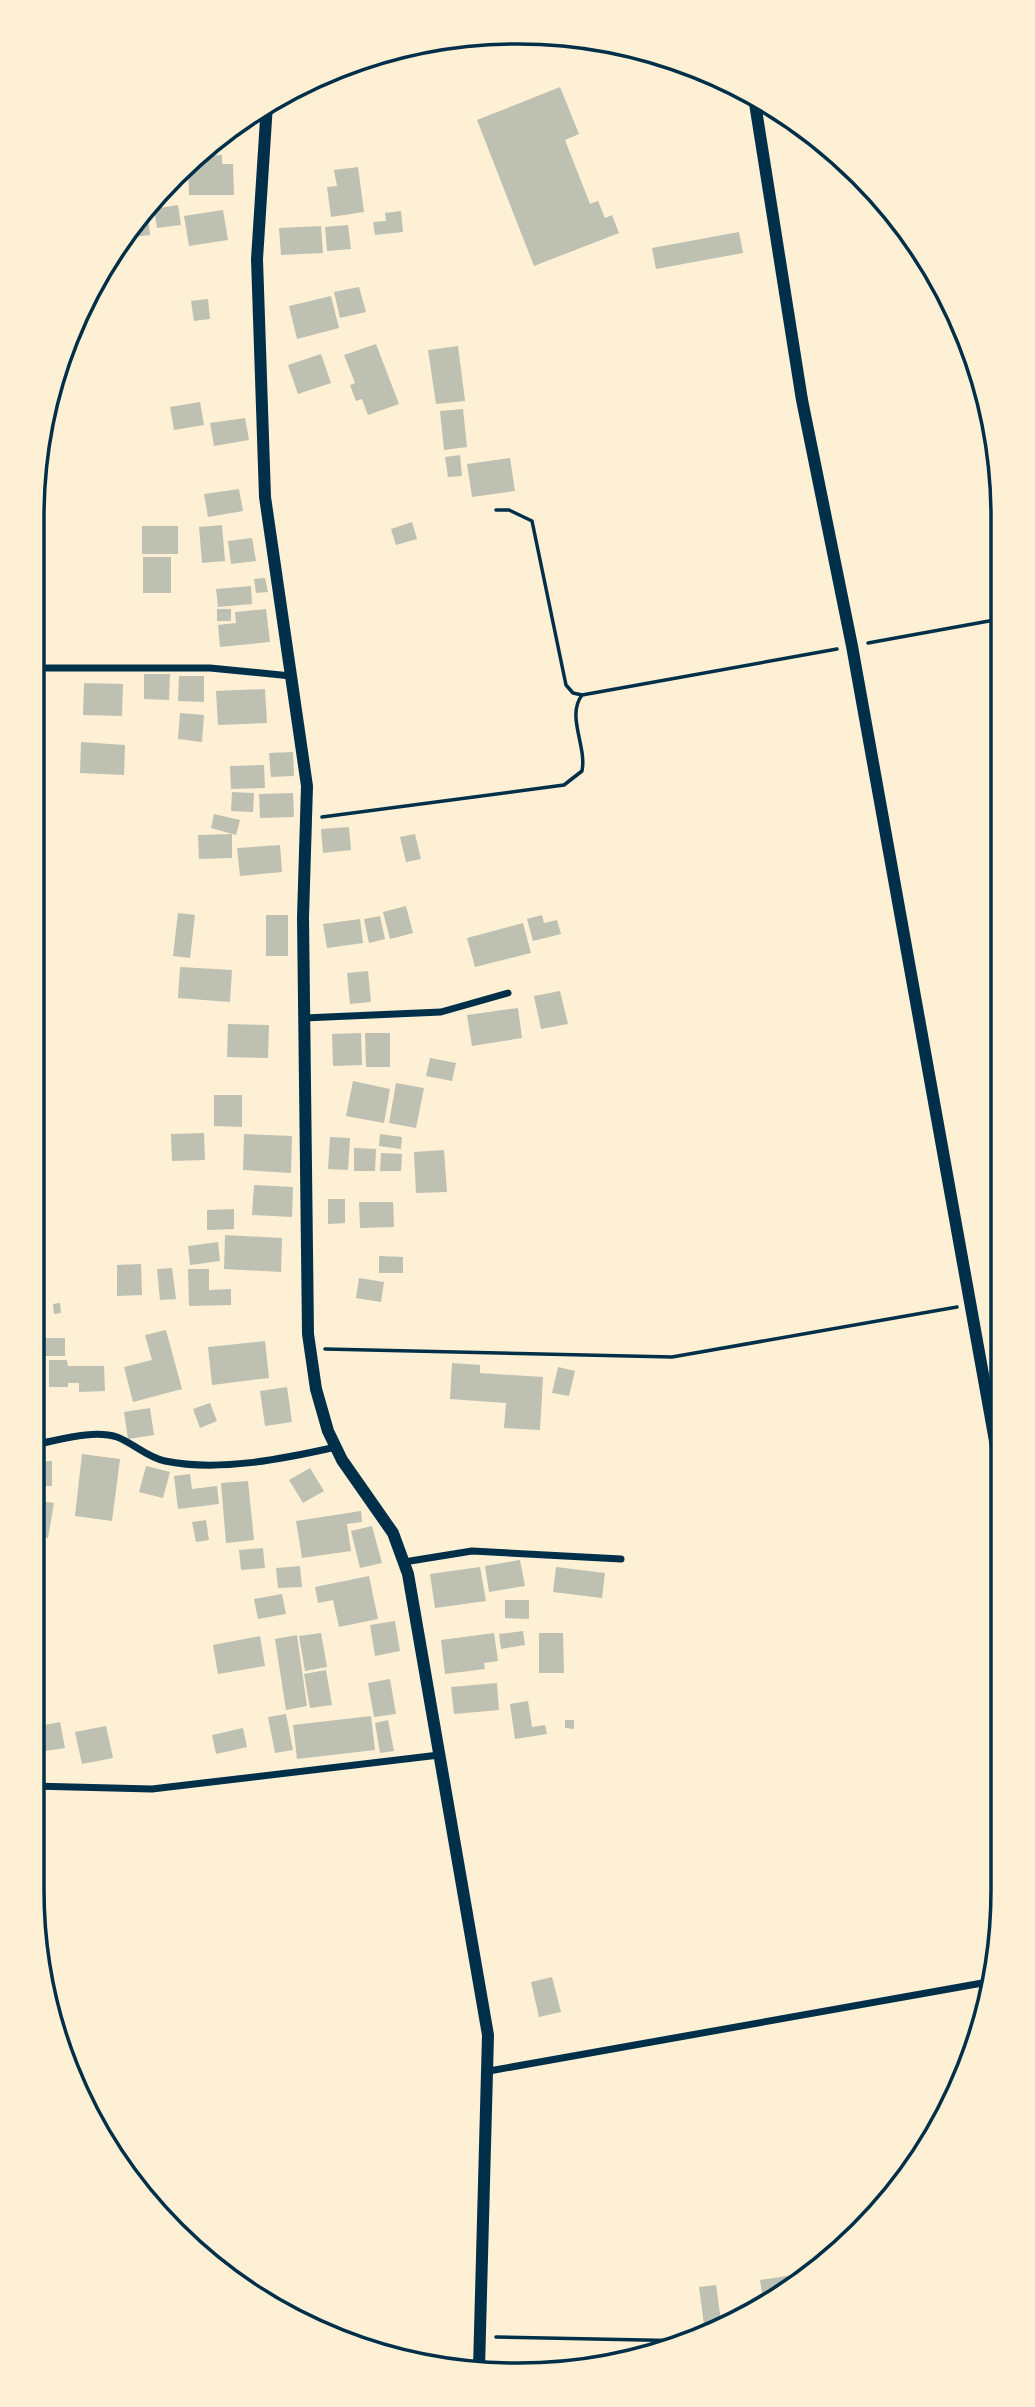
<svg xmlns="http://www.w3.org/2000/svg" width="1035" height="2407" viewBox="0 0 1035 2407" font-family="'DejaVu Sans',sans-serif">
  <rect width="100%" height="100%" fill="#fdf0d5"/>
  <g fill="#bec0b2">
    <polygon points="560,87 579,134 565,140 590,204 598,201 605,218 612,215 619,233 534,266 477,120"/>
    <polygon points="239,121 239,132 221,133 222,132"/>
    <polygon points="222,155 222,164 233,164 234,195 189,195 188,164 196,156"/>
    <polygon points="358,167 364,212 331,217 327,187 337,186 334,170"/>
    <polygon points="178,205 181,225 157,228 154,209"/>
    <polygon points="223,210 228,240 189,246 184,216"/>
    <polygon points="401,211 403,232 375,235 373,222 386,221 385,213"/>
    <polygon points="148,216 150,235 126,238 126,234 138,217"/>
    <polygon points="348,225 351,249 327,251 325,227"/>
    <polygon points="321,226 323,253 281,255 279,228"/>
    <polygon points="739,232 743,253 656,269 652,248"/>
    <polygon points="359,287 366,312 340,318 334,292"/>
    <polygon points="331,296 339,328 297,339 289,306"/>
    <polygon points="208,299 210,319 194,321 191,301"/>
    <polygon points="376,344 399,404 368,415 362,399 356,401 350,385 355,383 344,355"/>
    <polygon points="458,346 465,401 436,404 428,350"/>
    <polygon points="321,354 331,383 298,394 288,365"/>
    <polygon points="200,402 204,425 174,430 170,407"/>
    <polygon points="463,409 467,447 444,450 440,411"/>
    <polygon points="245,418 249,440 214,446 210,423"/>
    <polygon points="460,455 462,476 448,477 445,457"/>
    <polygon points="510,458 515,491 472,497 467,464"/>
    <polygon points="239,489 243,511 208,517 204,494"/>
    <polygon points="412,522 417,539 396,545 391,529"/>
    <polygon points="222,525 225,561 202,563 199,527"/>
    <rect x="142" y="526" width="36" height="28"/>
    <polygon points="252,538 256,561 231,564 228,541"/>
    <rect x="143" y="557" width="28" height="36"/>
    <polygon points="265,578 268,592 256,593 254,579"/>
    <polygon points="251,586 252,604 218,607 216,589"/>
    <rect x="217" y="609" width="14" height="12"/>
    <polygon points="266,609 270,642 220,647 218,625 236,623 235,612"/>
    <polygon points="144,674 170,674 169,700 144,699"/>
    <polygon points="179,676 204,676 204,702 178,701"/>
    <polygon points="84,683 123,684 122,716 83,715"/>
    <polygon points="265,689 267,723 218,725 216,691"/>
    <polygon points="180,713 204,715 202,742 178,739"/>
    <polygon points="81,742 125,745 124,775 80,773"/>
    <polygon points="293,752 294,776 271,777 269,753"/>
    <polygon points="264,765 265,788 231,789 230,766"/>
    <polygon points="232,792 254,793 253,812 231,811"/>
    <polygon points="293,793 294,817 260,818 259,794"/>
    <polygon points="214,814 240,820 236,835 211,828"/>
    <polygon points="349,827 351,850 323,853 321,829"/>
    <polygon points="232,834 232,858 199,859 198,835"/>
    <polygon points="415,834 421,859 406,862 400,837"/>
    <polygon points="280,845 282,872 240,876 237,848"/>
    <polygon points="406,906 413,933 390,939 383,912"/>
    <polygon points="178,913 195,915 190,958 173,956"/>
    <rect x="266" y="915" width="22" height="41"/>
    <polygon points="542,915 544,923 557,920 561,934 533,941 527,919"/>
    <polygon points="380,916 385,939 369,943 364,919"/>
    <polygon points="360,919 363,943 327,948 323,924"/>
    <polygon points="523,923 531,953 475,967 467,938"/>
    <polygon points="180,967 232,970 230,1002 178,998"/>
    <polygon points="368,971 371,1002 350,1004 347,973"/>
    <polygon points="560,991 568,1024 541,1029 534,996"/>
    <polygon points="518,1008 522,1038 472,1046 467,1015"/>
    <polygon points="228,1024 269,1025 268,1058 227,1057"/>
    <polygon points="361,1033 362,1065 333,1066 332,1034"/>
    <polygon points="365,1033 390,1033 390,1067 366,1067"/>
    <polygon points="430,1058 456,1063 452,1081 426,1076"/>
    <polygon points="353,1081 390,1089 384,1123 346,1116"/>
    <polygon points="396,1083 424,1088 416,1128 389,1123"/>
    <polygon points="214,1095 242,1095 242,1127 214,1126"/>
    <polygon points="204,1133 205,1160 172,1161 171,1134"/>
    <polygon points="244,1134 292,1136 291,1173 243,1170"/>
    <polygon points="380,1134 402,1137 401,1149 379,1146"/>
    <polygon points="330,1137 350,1138 348,1170 328,1169"/>
    <polygon points="354,1148 376,1149 375,1171 354,1171"/>
    <polygon points="444,1150 447,1192 416,1193 414,1152"/>
    <polygon points="381,1153 402,1154 401,1171 380,1171"/>
    <polygon points="254,1185 293,1187 292,1217 252,1215"/>
    <polygon points="328,1199 345,1199 345,1223 328,1224"/>
    <polygon points="359,1202 393,1202 394,1227 360,1228"/>
    <polygon points="234,1209 234,1229 207,1230 207,1210"/>
    <polygon points="225,1235 282,1238 281,1272 224,1269"/>
    <polygon points="218,1242 220,1261 190,1265 188,1246"/>
    <polygon points="379,1256 403,1257 403,1273 379,1273"/>
    <polygon points="141,1264 142,1295 117,1296 117,1265"/>
    <polygon points="172,1268 176,1299 160,1300 157,1269"/>
    <polygon points="188,1269 209,1269 209,1290 231,1289 231,1305 189,1306"/>
    <polygon points="359,1278 384,1282 381,1302 356,1298"/>
    <polygon points="60,1303 61,1313 54,1314 53,1304"/>
    <polygon points="166,1330 182,1389 133,1402 124,1367 152,1360 145,1335"/>
    <rect x="35" y="1338" width="30" height="18"/>
    <polygon points="265,1341 269,1378 212,1385 208,1347"/>
    <polygon points="49,1360 67,1360 68,1366 104,1366 105,1391 79,1392 79,1383 68,1383 68,1387 49,1387"/>
    <polygon points="452,1363 480,1365 480,1373 543,1377 540,1430 504,1428 506,1403 450,1399"/>
    <polygon points="558,1367 575,1371 569,1396 552,1393"/>
    <polygon points="287,1387 292,1422 265,1426 260,1391"/>
    <polygon points="210,1403 217,1421 200,1428 193,1409"/>
    <polygon points="150,1408 154,1435 128,1439 124,1412"/>
    <polygon points="82,1454 120,1459 112,1521 75,1516"/>
    <rect x="32" y="1461" width="20" height="25"/>
    <polygon points="146,1466 170,1472 163,1498 139,1492"/>
    <polygon points="310,1468 324,1491 303,1503 289,1480"/>
    <polygon points="190,1474 192,1489 217,1486 219,1504 178,1509 174,1476"/>
    <polygon points="248,1481 254,1540 226,1543 221,1483"/>
    <polygon points="33,1500 54,1503 48,1538 32,1535"/>
    <polygon points="361,1511 362,1522 347,1524 351,1551 302,1558 296,1521"/>
    <polygon points="206,1520 209,1540 196,1542 192,1522"/>
    <polygon points="372,1526 382,1563 360,1568 351,1531"/>
    <polygon points="263,1548 265,1568 241,1570 239,1550"/>
    <polygon points="520,1560 525,1586 489,1592 485,1566"/>
    <polygon points="300,1566 302,1587 278,1588 276,1568"/>
    <polygon points="480,1567 486,1601 435,1608 430,1574"/>
    <polygon points="556,1567 605,1573 602,1598 553,1592"/>
    <polygon points="369,1576 378,1619 339,1627 333,1600 318,1603 315,1587"/>
    <polygon points="282,1594 286,1614 258,1619 254,1599"/>
    <polygon points="505,1600 529,1600 529,1619 505,1618"/>
    <polygon points="395,1621 400,1651 375,1656 370,1625"/>
    <polygon points="523,1631 525,1645 501,1649 499,1634"/>
    <polygon points="321,1633 327,1667 305,1671 299,1636"/>
    <polygon points="494,1633 498,1661 484,1663 485,1669 445,1674 441,1640"/>
    <polygon points="539,1633 563,1633 564,1673 539,1673"/>
    <polygon points="297,1635 307,1706 286,1710 275,1639"/>
    <polygon points="260,1636 265,1666 218,1674 213,1645"/>
    <polygon points="326,1670 332,1705 310,1708 304,1674"/>
    <polygon points="390,1679 396,1714 374,1717 368,1683"/>
    <polygon points="497,1683 499,1710 454,1714 451,1687"/>
    <polygon points="528,1701 532,1727 545,1725 547,1734 515,1739 510,1704"/>
    <polygon points="286,1714 293,1750 275,1753 268,1717"/>
    <polygon points="371,1716 375,1750 297,1759 293,1725"/>
    <polygon points="388,1720 394,1751 380,1753 375,1723"/>
    <polygon points="565,1720 574,1720 574,1729 565,1728"/>
    <polygon points="60,1722 65,1748 39,1752 34,1727"/>
    <polygon points="106,1726 113,1758 82,1764 75,1732"/>
    <polygon points="243,1728 247,1747 216,1754 212,1735"/>
    <polygon points="552,1977 561,2012 539,2017 531,1982"/>
    <polygon points="806,2273 767,2305 764,2305 760,2280"/>
    <polygon points="716,2285 722,2328 705,2332 699,2287"/>
  </g>
  <g fill="none" stroke-linecap="round" stroke-linejoin="round">
    <g stroke="#003049" stroke-width="3.5">
      <polyline points="496,510 509,510 532,521 566,685 573,693 582,695"/>
      <polyline points="868,643 1000,619"/>
      <path d="M322,817L564,785L582,771C587,746 566,716 582,695L837,649"/>
      <polyline points="325,1349 672,1357 957,1307"/>
      <polyline points="496,2337 693,2341"/>
    </g>
    <g stroke="#003049" stroke-width="7">
      <polyline points="32,668 210,668 291,676"/>
      <polyline points="304,1018 441,1012 508,993"/>
      <path d="M32,1445C57,1441 92,1429 117,1437C133,1443 148,1458 165,1461C218,1472 283,1459 336,1447"/>
      <polyline points="404,1562 472,1551 621,1559"/>
      <polyline points="32,1786 152,1789 439,1755"/>
      <polyline points="489,2071 988,1982"/>
    </g>
    <g stroke="#003049" stroke-width="12">
      <polyline points="384,51 503,33"/>
      <polyline points="754,97 802,400 852,646 1002,1480"/>
      <polyline points="267,104 257,259 265,497 307,786 303,917 308,1334 316,1389 328,1431 342,1460 393,1533 408,1574 488,2035 479,2368"/>
    </g>
  </g>
  <path d="M0 0H1035V2407H0ZM517 44H518A473 473 0 0 1 991 517V1890A473 473 0 0 1 518 2363H517A473 473 0 0 1 44 1890V517A473 473 0 0 1 517 44Z" fill="#fdf0d5" fill-rule="evenodd"/>
  <path fill="none" stroke="#003049" stroke-width="3.5" d="M517 44H518A473 473 0 0 1 991 517V1890A473 473 0 0 1 518 2363H517A473 473 0 0 1 44 1890V517A473 473 0 0 1 517 44Z"/>
</svg>
